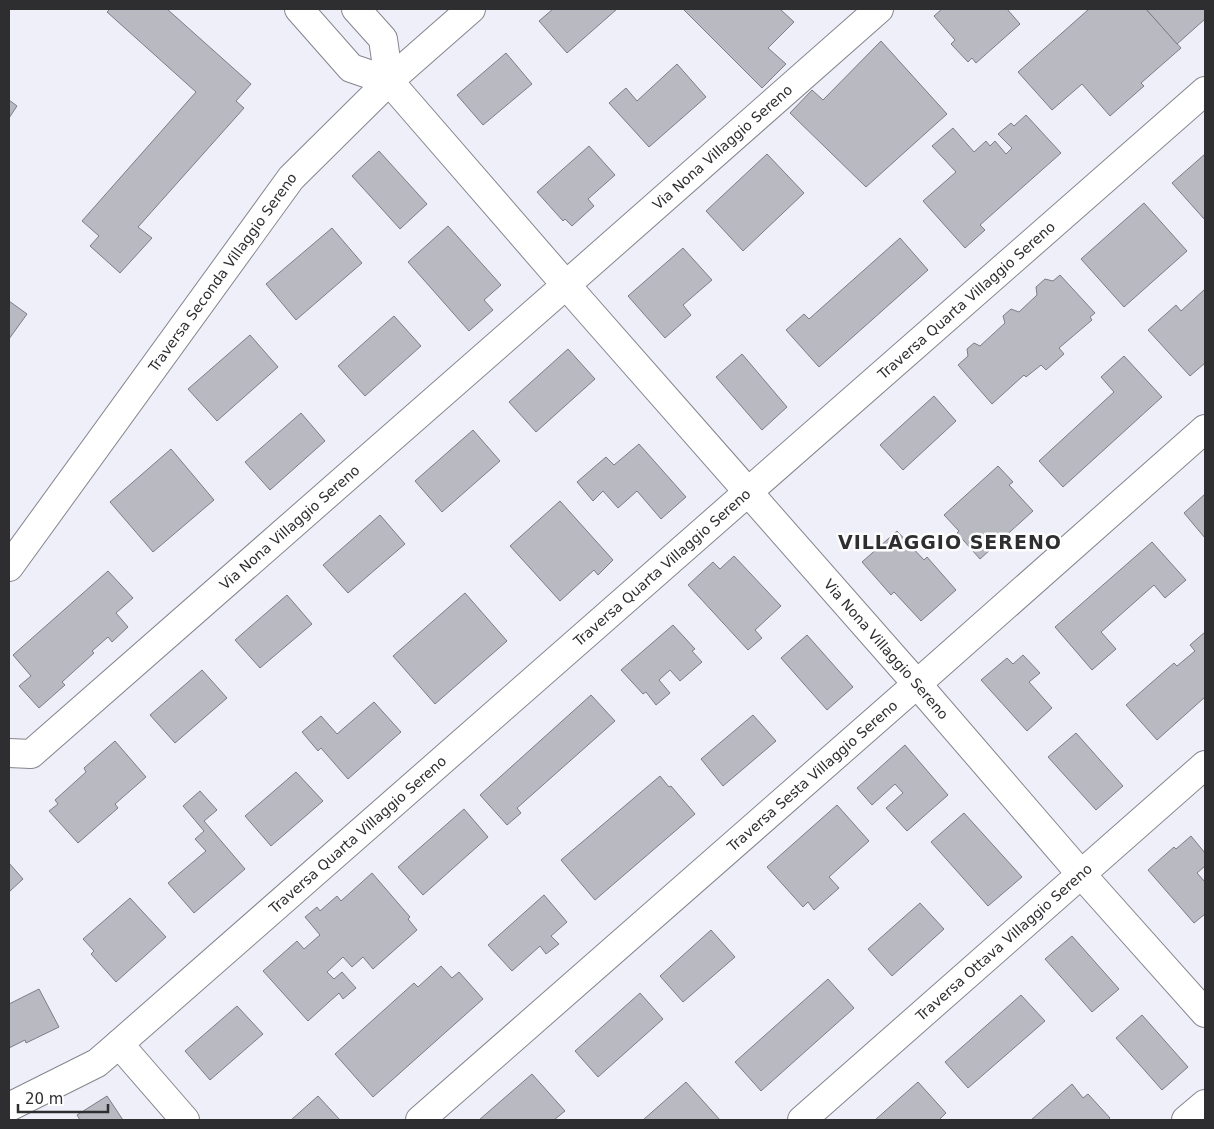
<svg xmlns="http://www.w3.org/2000/svg" width="1214" height="1129" viewBox="0 0 1214 1129" font-family="'DejaVu Sans',sans-serif">
  <rect width="100%" height="100%" fill="#eeeff8"/>
  <g fill="#b9b9c2" stroke="#7d7d86">
    <polygon points="110,9 167,9 251,84 236,101 244,108 138,227 152,238 120,273 90,246 99,236 82,221 196,92 107,12"/>
    <polygon points="553,9 617,9 567,53 539,21"/>
    <polygon points="683,9 780,9 794,22 768,48 786,64 762,88"/>
    <polygon points="942,9 1007,9 1020,24 976,63 972,58 968,62 951,44 955,40 934,16"/>
    <polygon points="1089,9 1146,9 1181,48 1141,83 1144,86 1110,116 1082,84 1052,110 1018,72"/>
    <polygon points="1146,9 1205,9 1205,19 1177,44"/>
    <polygon points="881,41 947,114 866,187 790,113 812,90 823,100"/>
    <polygon points="506,53 532,84 483,125 457,95"/>
    <polygon points="677,64 706,97 649,147 609,103 626,88 637,101"/>
    <polygon points="9,100 17,106 9,118"/>
    <polygon points="1026,115 1061,153 980,225 985,230 965,248 923,201 956,172 932,146 953,128 974,152 986,141 990,146 995,141 1006,154 1012,148 998,134 1011,123 1014,126"/>
    <polygon points="589,146 615,175 588,199 594,206 572,226 565,219 563,221 537,192"/>
    <polygon points="379,151 427,204 400,229 352,176"/>
    <polygon points="767,154 804,193 743,251 706,211"/>
    <polygon points="1205,154 1205,220 1172,183"/>
    <polygon points="1144,203 1187,251 1124,307 1081,259"/>
    <polygon points="448,226 501,285 484,300 493,310 469,331 408,262"/>
    <polygon points="332,228 362,263 296,320 266,284"/>
    <polygon points="900,238 928,270 819,367 786,330 804,314 809,319"/>
    <polygon points="683,248 712,280 683,305 691,315 665,338 628,296"/>
    <polygon points="1060,275 1095,313 1090,317 1092,320 1059,348 1064,354 1046,370 1041,365 1026,377 1024,375 992,404 958,365 968,356 967,349 974,343 980,346 1005,323 1003,316 1011,309 1019,312 1037,295 1036,287 1045,279 1053,281"/>
    <polygon points="1205,289 1205,363 1190,376 1148,330 1176,305 1181,311"/>
    <polygon points="9,301 27,314 9,339"/>
    <polygon points="394,316 421,346 365,396 338,366"/>
    <polygon points="250,335 278,367 217,421 188,389"/>
    <polygon points="568,349 595,379 536,432 509,402"/>
    <polygon points="742,354 787,407 762,430 716,377"/>
    <polygon points="1124,356 1162,397 1063,487 1039,461 1114,392 1101,377"/>
    <polygon points="934,396 956,421 903,470 880,445"/>
    <polygon points="301,413 325,441 270,490 245,462"/>
    <polygon points="473,430 500,461 442,512 415,481"/>
    <polygon points="639,444 686,497 661,519 637,491 618,508 603,491 593,501 577,482 606,457 614,465"/>
    <polygon points="171,449 214,500 153,552 110,502"/>
    <polygon points="998,466 1013,482 1009,485 1033,511 980,559 957,533 959,531 944,515"/>
    <polygon points="1205,494 1205,538 1184,513"/>
    <polygon points="560,501 613,560 598,575 594,570 560,601 510,546"/>
    <polygon points="380,515 405,544 348,593 323,565"/>
    <polygon points="897,531 924,560 927,557 956,590 921,621 894,592 891,595 862,562"/>
    <polygon points="1152,542 1186,580 1165,598 1154,585 1101,632 1116,649 1092,670 1055,627"/>
    <polygon points="734,556 781,606 755,630 762,638 748,650 688,585 713,562 720,569"/>
    <polygon points="108,571 133,598 116,613 128,627 112,642 108,637 92,651 94,653 62,682 65,685 39,708 19,686 31,676 13,655"/>
    <polygon points="465,593 507,641 435,704 393,656"/>
    <polygon points="287,595 312,624 260,668 235,640"/>
    <polygon points="673,625 695,649 692,651 702,662 680,681 670,670 659,680 670,693 656,705 646,692 643,694 621,670"/>
    <polygon points="1205,632 1205,697 1157,740 1126,705 1174,663 1177,666 1195,651 1190,645"/>
    <polygon points="807,635 853,687 827,710 781,658"/>
    <polygon points="1023,655 1040,673 1029,682 1052,708 1027,731 981,680 1007,658 1013,664"/>
    <polygon points="202,670 227,698 175,743 150,715"/>
    <polygon points="591,695 615,721 517,808 521,813 507,825 480,795"/>
    <polygon points="374,702 401,732 348,779 321,748 318,751 302,732 321,716 337,734"/>
    <polygon points="753,715 776,741 723,786 701,759"/>
    <polygon points="1076,733 1123,786 1096,810 1048,757"/>
    <polygon points="115,741 146,777 115,804 118,808 78,843 49,811 58,804 55,800 86,772 84,768"/>
    <polygon points="905,745 948,795 907,831 886,808 903,793 895,784 872,805 857,788"/>
    <polygon points="296,772 323,801 271,846 245,816"/>
    <polygon points="660,776 669,787 671,786 695,814 595,900 561,860"/>
    <polygon points="200,791 217,810 204,821 245,869 194,913 168,883 206,851 195,839 204,831 183,806"/>
    <polygon points="837,805 869,841 829,877 839,888 814,910 808,902 803,907 767,867"/>
    <polygon points="464,809 488,837 423,895 398,867"/>
    <polygon points="964,813 1022,877 988,906 931,842"/>
    <polygon points="1191,836 1205,853 1205,866 1197,873 1205,882 1205,914 1194,923 1148,870 1174,847 1176,849"/>
    <polygon points="9,863 23,879 9,892"/>
    <polygon points="372,873 410,917 408,919 417,930 373,969 363,957 352,967 343,957 327,972 334,979 342,972 356,988 343,999 339,993 308,1021 263,971 297,941 304,949 320,935 305,917 317,907 320,911 337,896 341,901"/>
    <polygon points="544,895 567,922 551,936 559,944 546,954 540,946 512,971 488,945"/>
    <polygon points="130,898 166,937 116,982 91,954 94,951 83,939"/>
    <polygon points="920,903 944,929 892,976 868,949"/>
    <polygon points="711,930 735,957 683,1002 660,976"/>
    <polygon points="1072,936 1119,989 1092,1012 1045,959"/>
    <polygon points="441,966 452,978 459,972 483,999 373,1097 335,1054 414,983 418,987"/>
    <polygon points="828,979 854,1008 761,1091 735,1062"/>
    <polygon points="39,989 59,1027 26,1043 25,1040 9,1048 9,1004"/>
    <polygon points="640,993 663,1019 598,1077 575,1051"/>
    <polygon points="1021,995 1045,1021 968,1088 945,1062"/>
    <polygon points="237,1006 263,1034 210,1080 185,1051"/>
    <polygon points="1142,1015 1188,1067 1162,1090 1116,1038"/>
    <polygon points="532,1074 565,1111 554,1120 479,1120"/>
    <polygon points="686,1082 720,1120 643,1120"/>
    <polygon points="918,1082 946,1113 939,1120 875,1120"/>
    <polygon points="1072,1084 1083,1098 1088,1094 1110,1118 1108,1120 1031,1120"/>
    <polygon points="107,1096 123,1120 80,1120 77,1115"/>
    <polygon points="318,1096 340,1120 291,1120"/>
  </g>
  <g fill="none" stroke-linecap="round" stroke-linejoin="round">
    <defs>
      <g id="minor">
        <polyline points="299,9 351,68 389,81 383,39 356,9"/>
        <path id="s1" d="M389,81L566,285L917,684L1081,874L1205,1013"/>
        <path id="s2" d="M9,567L291,178L389,81L471,9"/>
        <path id="s3" d="M9,753L31,754L566,285L879,9"/>
        <polyline points="119,1044 185,1120"/>
        <path id="s4" d="M9,1107L97,1063L119,1044L1205,91"/>
        <path id="s5" d="M420,1120L917,684L1205,429"/>
        <path id="s6" d="M802,1120L1205,765"/>
        <polyline points="1186,1120 1205,1104"/>
      </g>
    </defs>
    <use href="#minor" stroke="#85858e" stroke-width="30"/>
    <use href="#minor" stroke="#fff" stroke-width="28"/>
  </g>
  <g text-anchor="middle" stroke-width="5" stroke-linejoin="round" paint-order="stroke">
    <g font-size="14" fill="#2e2e31" stroke="#fdfdfe">
      <text dy="5" stroke="none"><textPath href="#s3" startOffset="942">Via Nona Villaggio Sereno</textPath></text>
      <text dy="5" stroke="none"><textPath href="#s2" startOffset="364">Traversa Seconda Villaggio Sereno</textPath></text>
      <text dy="5" stroke="none"><textPath href="#s4" startOffset="1255">Traversa Quarta Villaggio Sereno</textPath></text>
      <text dy="5" stroke="none"><textPath href="#s3" startOffset="366">Via Nona Villaggio Sereno</textPath></text>
      <text dy="5" stroke="none"><textPath href="#s4" startOffset="850">Traversa Quarta Villaggio Sereno</textPath></text>
      <text dy="5" stroke="none"><textPath href="#s1" startOffset="755">Via Nona Villaggio Sereno</textPath></text>
      <text dy="5" stroke="none"><textPath href="#s5" startOffset="522">Traversa Sesta Villaggio Sereno</textPath></text>
      <text dy="5" stroke="none"><textPath href="#s4" startOffset="445">Traversa Quarta Villaggio Sereno</textPath></text>
      <text dy="5" stroke="none"><textPath href="#s6" startOffset="269">Traversa Ottava Villaggio Sereno</textPath></text>
    </g>
    <g font-size="19" font-weight="bold" letter-spacing="1" fill="#2e2e31" stroke="#fdfdfe">
      <text x="950" y="549">VILLAGGIO SERENO</text>
    </g>
  </g>
  <rect width="1214" height="1129" fill="none" stroke="#2e2e31" stroke-width="20"/>
  <path d="M18 1104v8h90v-8" fill="none" stroke="#2e2e31" stroke-width="2.5"/>
  <text x="25" y="1104" font-size="15" fill="#2e2e31" stroke="#fdfdfe" stroke-width="4" paint-order="stroke">20 m</text>
</svg>
